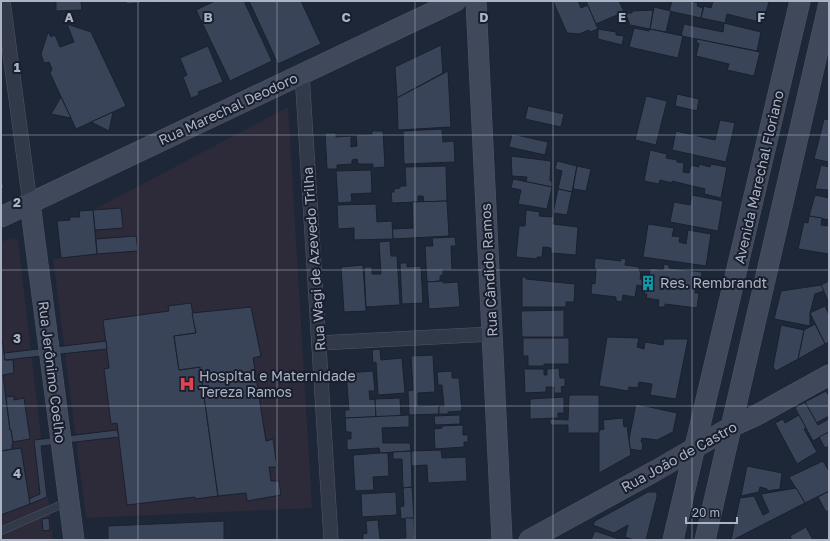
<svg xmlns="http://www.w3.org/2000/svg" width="830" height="541" viewBox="0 0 830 541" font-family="'Golos Text',sans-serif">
  <rect width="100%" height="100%" fill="#1e2738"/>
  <g fill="#2d2a39">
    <polygon points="288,107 312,508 86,518 53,259 97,254 93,210"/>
    <polygon points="10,238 18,240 53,540 1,540 1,242"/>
  </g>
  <g fill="#3a4458" stroke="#1a202e">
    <polygon points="56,1 100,1 81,2 82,10 56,11"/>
    <polygon points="126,1 140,1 141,3 127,4"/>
    <polygon points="152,1 166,1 166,2 153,3"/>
    <polygon points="215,1 244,1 272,61 230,81 196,10"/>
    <polygon points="249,1 301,1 321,44 278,64"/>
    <polygon points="553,1 578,1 581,8 588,5 598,29 590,32 589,30 579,34 567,33"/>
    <polygon points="586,1 619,1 624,12 596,24"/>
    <polygon points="672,1 694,1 694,2 698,3 697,6 703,8 701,18 669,11"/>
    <polygon points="713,1 763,1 769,2 763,23 727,14 725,23 701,18 704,6 711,8"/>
    <polygon points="654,7 671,11 666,32 650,29"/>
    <polygon points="653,10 650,29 630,25 625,13 632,13 632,11"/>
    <polygon points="724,23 761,32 757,51 681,36 684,24 723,32"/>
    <polygon points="67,24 91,32 126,106 76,129 50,73 52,69 49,62 44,63 41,54 48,32 51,37 55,35 60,47 74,42"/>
    <polygon points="634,28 649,31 650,29 683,36 678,58 629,47"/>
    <polygon points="598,29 616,32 616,35 624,36 622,45 598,39"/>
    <polygon points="697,39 760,52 754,76 727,70 729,64 696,56 699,43 696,43"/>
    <polygon points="441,45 443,73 397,98 395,67"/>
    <polygon points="208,46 223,82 198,92 199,95 191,98 183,77 187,75 180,58"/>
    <polygon points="448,71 451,127 398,130 397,98"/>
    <polygon points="677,94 699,99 697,111 675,106"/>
    <polygon points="646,96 667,101 656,145 635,140"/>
    <polygon points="61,97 71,118 51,114"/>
    <polygon points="528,106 564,114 561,127 525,119"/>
    <polygon points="113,112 109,131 91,122"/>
    <polygon points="824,119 829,120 829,162 814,159"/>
    <polygon points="720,120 735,123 726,162 672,150 676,131 715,140"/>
    <polygon points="442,129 443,142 454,141 455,162 404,164 403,131"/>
    <polygon points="372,131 383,131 385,167 373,168 373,164 358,164 357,159 352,160 352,164 337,165 337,169 327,169 325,133 336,133 336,137 351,136 351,147 357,146 356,135 372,134"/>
    <polygon points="512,134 548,142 545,155 509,147"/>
    <polygon points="650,150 667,154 666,158 677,160 677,162 684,163 683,172 689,173 691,165 699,167 699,164 710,167 711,164 727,167 721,198 704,194 705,189 672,181 672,183 660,180 659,184 644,181"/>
    <polygon points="511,156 551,161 550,181 552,181 552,187 526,182 527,177 512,176"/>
    <polygon points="557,161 577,166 572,192 558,189 562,171 555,169"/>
    <polygon points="821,165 829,167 829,190 815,189"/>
    <polygon points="446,166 447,201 424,202 423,196 418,196 418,202 392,203 391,192 394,192 394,189 400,188 400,186 406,186 405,167"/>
    <polygon points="577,166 591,169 586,191 573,189"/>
    <polygon points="371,170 372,193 351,194 352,202 338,203 336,171"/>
    <polygon points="1,178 4,188 1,189"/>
    <polygon points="513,179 552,187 547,209 518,204 521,190 511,188"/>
    <polygon points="558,189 572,192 567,215 553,213"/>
    <polygon points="692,195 723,201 718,231 670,222 674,202 690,205"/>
    <polygon points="815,195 829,198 829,220 809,216"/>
    <polygon points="447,201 449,236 393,239 392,229 413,228 412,202"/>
    <polygon points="376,204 377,222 392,221 393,239 354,240 354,228 338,229 337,205"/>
    <polygon points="121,208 123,228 95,230 93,210"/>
    <polygon points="93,210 97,254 61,258 57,221 70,220 70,217 80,217 79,211"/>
    <polygon points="526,210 540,212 539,216 554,217 553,224 578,227 576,255 551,253 551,248 543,247 542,257 537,257 537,259 516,257 519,226 525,226"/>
    <polygon points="809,216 822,218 821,225 829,226 829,254 798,249 804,222 808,223"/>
    <polygon points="648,224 674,228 672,236 680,237 679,242 686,244 688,230 711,234 706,266 643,257"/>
    <polygon points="136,236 138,251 97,254 96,239"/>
    <polygon points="455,237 456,246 451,246 452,270 443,270 443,275 440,276 440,281 427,282 425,246 433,246 432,238"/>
    <polygon points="390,241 391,256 397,256 400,305 366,307 364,267 372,267 372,274 381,274 379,242"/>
    <polygon points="595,258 621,261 621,258 626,259 625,265 639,267 639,271 641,271 640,279 649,280 650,268 663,270 664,264 669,265 669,268 702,272 700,287 696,286 695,293 699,293 697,308 665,304 665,307 658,307 659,300 646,298 647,294 644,294 645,287 637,285 635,297 623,295 622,302 616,301 616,297 591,294 592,283 595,284 596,269 594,268"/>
    <polygon points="400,263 407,263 407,267 421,266 423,303 402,304"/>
    <polygon points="363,265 366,311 344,312 341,267"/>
    <polygon points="522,277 526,277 526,279 575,284 574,302 566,302 566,307 522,307"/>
    <polygon points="443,281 443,283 458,282 460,306 458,307 429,309 427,282"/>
    <polygon points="829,281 829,303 821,285"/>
    <polygon points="821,285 824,291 815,294 810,313 810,326 774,319 781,291"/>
    <polygon points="191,303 196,333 174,336 179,370 200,367 218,496 195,499 195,497 127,505 117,423 111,424 104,369 109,368 103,320 169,311 168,306"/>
    <polygon points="825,306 829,315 829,342 825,344 810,313"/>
    <polygon points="251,307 261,356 253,358 266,441 273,439 277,467 269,467 271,481 279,481 281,495 247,501 246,493 218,496 200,367 179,370 174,336 196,333 192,313"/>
    <polygon points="564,310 564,337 522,337 521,311"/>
    <polygon points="815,324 825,344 798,359 804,330"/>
    <polygon points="781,325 804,330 798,359 776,371 773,367"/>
    <polygon points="607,337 639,338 637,347 644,349 645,342 663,345 664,339 688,339 676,399 650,395 652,384 639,382 638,388 629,387 628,391 599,386"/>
    <polygon points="523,338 569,338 569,364 544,364 544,366 528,366 528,356 523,356"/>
    <polygon points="2,339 5,360 13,360 14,373 3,375 10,430 11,430 13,443 12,444 12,449 1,451 1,340"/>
    <polygon points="106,341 107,349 5,360 4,353"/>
    <polygon points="380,349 381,360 402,358 405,393 378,395 376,362 373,363 372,350"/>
    <polygon points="433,355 435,392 418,393 418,406 439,405 439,414 409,415 408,391 413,390 411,356"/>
    <polygon points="559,368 560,378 565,378 565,386 561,387 562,393 554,393 554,387 546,387 546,392 525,393 524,369 544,369 544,375 547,375 547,369"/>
    <polygon points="373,371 375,391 369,391 370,400 375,399 376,417 345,418 345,410 349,410 346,373"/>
    <polygon points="452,371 452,378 459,378 462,411 448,412 448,414 439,414 439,406 444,406 442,385 438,385 437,372"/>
    <polygon points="826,391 829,396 829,416 816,423 805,402"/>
    <polygon points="569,395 599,395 599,433 568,433 568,425 550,425 550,419 568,420"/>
    <polygon points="14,396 14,400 24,398 30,439 13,442 11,430 10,430 6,397"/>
    <polygon points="564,397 564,413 558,413 558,418 530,419 530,399"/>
    <polygon points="400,398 401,416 376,417 375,399"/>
    <polygon points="805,402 818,425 829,419 829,432 813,441 795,408"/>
    <polygon points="636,404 677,413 673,432 657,440 642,438 641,442 643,442 642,451 630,449 629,439"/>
    <polygon points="409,415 409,427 382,428 383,443 410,443 411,451 380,453 379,448 347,450 347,439 351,439 351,432 346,432 345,418"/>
    <polygon points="460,415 460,424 435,425 434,416"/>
    <polygon points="799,415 806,428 804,429 817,452 797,464 775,423 783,419 785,423"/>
    <polygon points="623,418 624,427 627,426 631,455 599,473 599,430 604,429 603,420"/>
    <polygon points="463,425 463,435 468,435 468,442 464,442 464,447 435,449 434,429 442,428 442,426"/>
    <polygon points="117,430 119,437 41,446 47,497 30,504 29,499 40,494 34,440"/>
    <polygon points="829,432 829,446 825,448 819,437"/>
    <polygon points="21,448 30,504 1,515 1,451"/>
    <polygon points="441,450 442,458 466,457 467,481 428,483 427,465 411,466 411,451"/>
    <polygon points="411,451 412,487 403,488 402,459 393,459 393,452"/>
    <polygon points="380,453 388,453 389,476 373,477 374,490 355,491 353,455"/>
    <polygon points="823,461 829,471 829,491 805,503 789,477"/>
    <polygon points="747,466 782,473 780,489 767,491 767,489 760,487 759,492 741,496"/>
    <polygon points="412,487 414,518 401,519 400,507 404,506 403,488"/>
    <polygon points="796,488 805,503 733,540 731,540 740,498 754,496 763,515 769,512 761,494"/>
    <polygon points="829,491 829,510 826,512 818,497"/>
    <polygon points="396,492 397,515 362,517 361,494"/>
    <polygon points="648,492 655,492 657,494 657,497 646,540 634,540 625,537 628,525 614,533 593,525 595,521"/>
    <polygon points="49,518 50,530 43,531 42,519"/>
    <polygon points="405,518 414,518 415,540 400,540 400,538 406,538"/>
    <polygon points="378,520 380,540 355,540 363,539 363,534 367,533 366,521"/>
    <polygon points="224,521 224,540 108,540 108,526"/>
    <polygon points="806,527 813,540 792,540 790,536"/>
    <polygon points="595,531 622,540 591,540"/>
  </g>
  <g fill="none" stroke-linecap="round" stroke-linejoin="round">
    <defs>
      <polyline id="lane" points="1,531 67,502"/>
      <g id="street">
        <polyline points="3,1 30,203"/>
        <polyline points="302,73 331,540"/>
        <polyline points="319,343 492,334"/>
      </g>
      <g id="secondary">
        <polyline points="476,1 502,540"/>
        <polyline points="30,203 74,540"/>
        <polyline points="1,217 456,1"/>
        <polyline points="529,540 655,471 731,427 755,416 829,375"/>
        <polyline points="673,540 800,1"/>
        <polyline points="705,540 829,3"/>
      </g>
    </defs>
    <use href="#lane" stroke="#4f5666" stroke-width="8"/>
    <use href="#street" stroke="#4f5666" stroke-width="15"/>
    <use href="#secondary" stroke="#4f5666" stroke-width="21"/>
    <use href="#lane" stroke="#323948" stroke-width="7"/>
    <use href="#street" stroke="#323948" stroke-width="14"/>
    <use href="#secondary" stroke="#40485b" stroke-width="20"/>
  </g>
  <path fill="none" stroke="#acb3c5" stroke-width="1" stroke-opacity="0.55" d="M138,1V540M277,1V540M415,1V540M553,1V540M692,1V540M1,135H829M1,270H829M1,406H829"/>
  <defs>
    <symbol id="building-bare" viewBox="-9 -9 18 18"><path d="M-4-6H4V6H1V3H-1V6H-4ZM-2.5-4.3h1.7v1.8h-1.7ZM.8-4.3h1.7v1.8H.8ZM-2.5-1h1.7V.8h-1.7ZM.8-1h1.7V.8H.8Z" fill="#0f9aa8" stroke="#181e2c" stroke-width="2.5" paint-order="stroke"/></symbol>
    <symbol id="hospital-bare" viewBox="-9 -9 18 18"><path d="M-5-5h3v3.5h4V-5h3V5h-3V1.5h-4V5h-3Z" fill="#e0444e" stroke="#181e2c" stroke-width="2.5" paint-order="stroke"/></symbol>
  </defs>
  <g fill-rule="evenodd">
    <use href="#building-bare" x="637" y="272" width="22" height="22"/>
    <use href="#hospital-bare" x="176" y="373" width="22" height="22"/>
  </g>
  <g text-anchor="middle" stroke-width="4" stroke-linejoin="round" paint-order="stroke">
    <g font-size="14" fill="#acb3c5" stroke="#181e2c">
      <text transform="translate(228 109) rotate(-25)" y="5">Rua Marechal Deodoro</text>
      <text transform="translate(759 177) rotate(-77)" y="5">Avenida Marechal Floriano</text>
      <text transform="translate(314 259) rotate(-94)" y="5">Rua Wagi de Azevedo Trilha</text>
      <text transform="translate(489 270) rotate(-93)" y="5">Rua Cândido Ramos</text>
      <text transform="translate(52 372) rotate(83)" y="5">Rua Jerônimo Coelho</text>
      <text transform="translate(679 457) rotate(-29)" y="5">Rua João de Castro</text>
    </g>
    <g font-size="14" fill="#acb3c5" stroke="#181e2c" text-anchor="start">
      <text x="660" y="288">Res. Rembrandt</text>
      <text x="199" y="381">Hospital e Maternidade<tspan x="199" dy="16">Tereza Ramos</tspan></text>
    </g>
  </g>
  <g font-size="13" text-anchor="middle" font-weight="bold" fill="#acb3c5" stroke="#181e2c" stroke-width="4" stroke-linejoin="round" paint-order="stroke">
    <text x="69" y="22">A</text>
    <text x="208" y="22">B</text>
    <text x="346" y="22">C</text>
    <text x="484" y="22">D</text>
    <text x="622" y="22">E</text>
    <text x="761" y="22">F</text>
    <text x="17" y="72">1</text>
    <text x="17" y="207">2</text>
    <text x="17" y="343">3</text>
    <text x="17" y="478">4</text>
  </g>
  <rect width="830" height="541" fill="none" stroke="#acb3c5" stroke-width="4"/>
  <path d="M686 517v6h51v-6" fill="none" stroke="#acb3c5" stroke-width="2"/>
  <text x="692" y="517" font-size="12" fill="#acb3c5" stroke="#181e2c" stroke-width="3" paint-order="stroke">20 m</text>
</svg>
